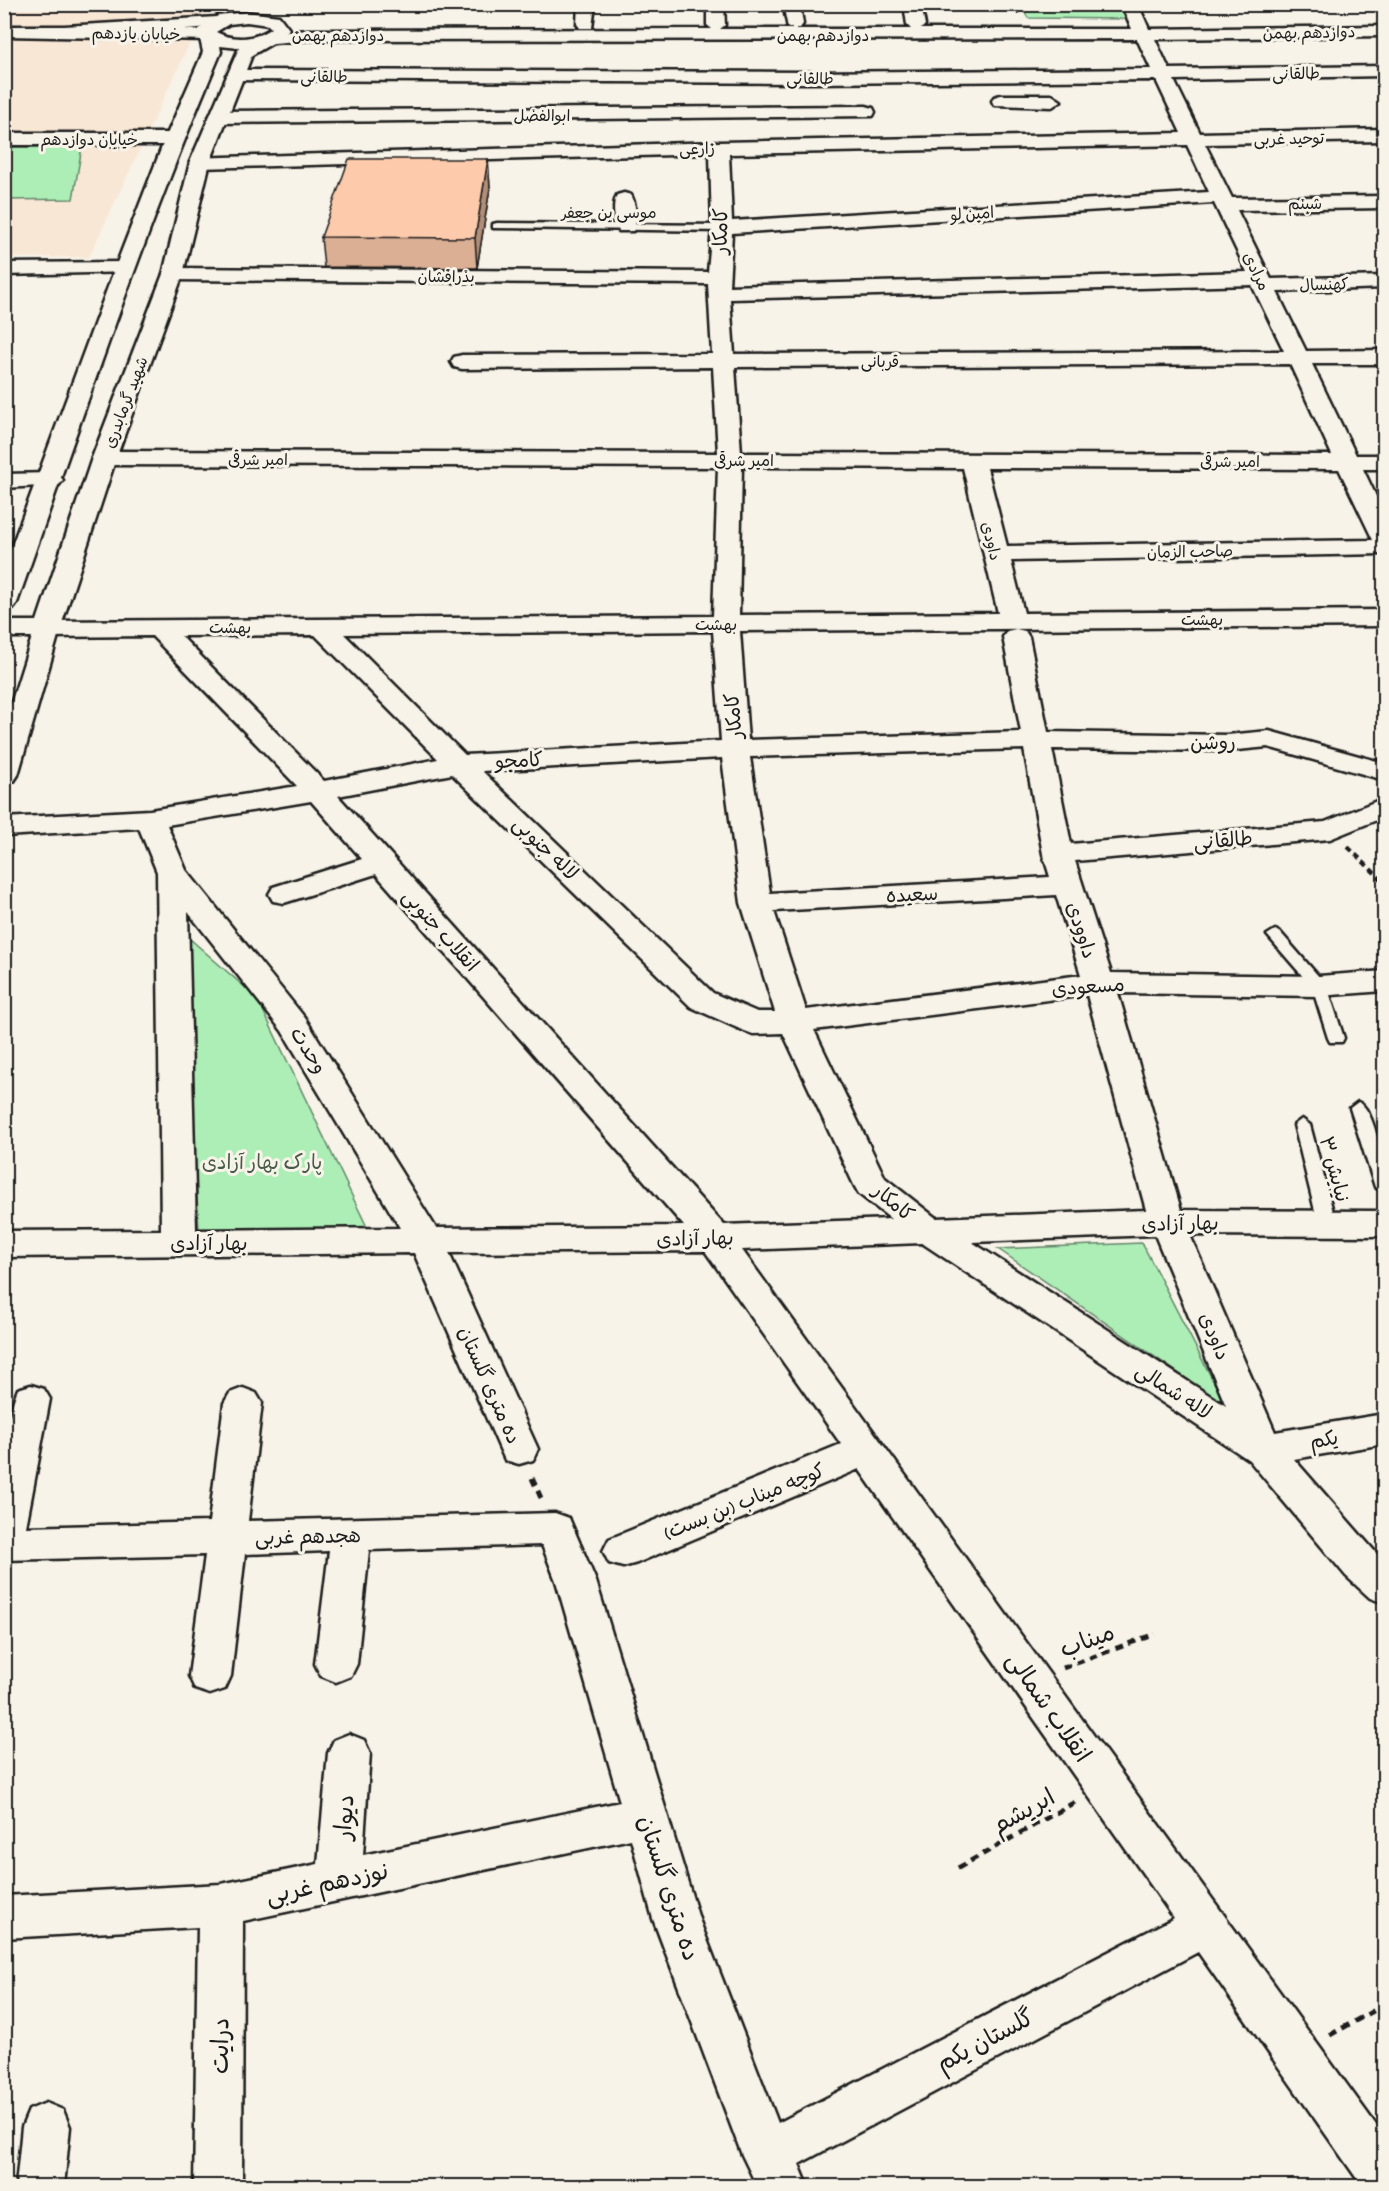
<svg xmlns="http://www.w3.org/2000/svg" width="1389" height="2191" viewBox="0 0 1389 2191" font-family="Dekko,'Playpen Sans Arabic',sans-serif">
  <rect width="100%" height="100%" fill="#f7f3e8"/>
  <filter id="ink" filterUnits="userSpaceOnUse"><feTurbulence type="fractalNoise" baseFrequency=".0167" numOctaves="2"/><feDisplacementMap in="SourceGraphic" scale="12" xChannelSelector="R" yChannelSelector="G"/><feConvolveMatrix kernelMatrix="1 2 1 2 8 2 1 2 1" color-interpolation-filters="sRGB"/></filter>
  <g filter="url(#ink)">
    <polygon fill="#f9e7d6" points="4,5 208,5 89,257 5,258"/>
    <g fill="#adeeb6" stroke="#648569" stroke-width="1.5">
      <polygon points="1020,5 1120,5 1126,19 1028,18"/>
      <polygon points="4,147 82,147 73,199 5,200"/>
      <polygon points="181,931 257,998 367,1227 199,1230"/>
      <polygon points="1142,1243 1225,1404 1225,1405 998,1249"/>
    </g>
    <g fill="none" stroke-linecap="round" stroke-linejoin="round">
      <defs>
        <g id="lane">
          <polygon points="497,223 722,225 727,228 722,231 493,228 493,224"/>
          <polygon points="1275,930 1280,932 1327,986 1344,1038 1342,1042 1330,1042 1328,1038 1312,987 1267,935"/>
          <path d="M1358,1102C1376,1108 1386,1176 1384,1193L1375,1187L1350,1108Z"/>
          <polygon points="1302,1119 1310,1125 1336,1223 1333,1227 1321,1227 1318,1223 1294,1125"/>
        </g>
        <g id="street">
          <polygon points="578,4 595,4 592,28 580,28 577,24"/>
          <path d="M707,4H724L725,25L720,29H911L907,25L904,4H921L925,25L921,29H1132L1121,4H1138L1149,29L1384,26V36L1155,39L1169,69L1384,66V76L1174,80L1200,133L1384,129V141L1205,144L1232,198L1384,196V208L1237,210L1271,279L1384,276V288L1277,292L1306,351L1384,350V364H1312L1356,455H1384V469H1363L1384,513V554L1011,561L1024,613L1384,610V626L740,631L748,740L1021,732L1003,637L1007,631L1016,629L1025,631L1029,637L1048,732L1227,735L1269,731L1384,763V780L1268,747L1227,751L1052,749L1071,844L1325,822L1384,798V817L1330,839L1075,861L1111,973L1319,976L1384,971V991L1319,996L1118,993L1181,1210L1384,1211V1236L1190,1235L1275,1432L1384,1414V1444L1294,1459L1384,1562V1603L1370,1598L1346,1576L1249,1460L922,1243L742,1250L1384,2136V2186H1362L1198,1952L799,2164L808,2186H757L742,2155L653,1919L631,1839L243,1921L242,2186H194L198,1927L4,1938V1896L221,1884L318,1864L328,1753L334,1740L349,1734L364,1740L370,1753L363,1855L620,1802L556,1581L542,1545L369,1550L357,1664L351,1676L336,1682L321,1676L315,1664L329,1551L245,1554L231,1676L225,1689L210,1694L195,1689L189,1676L205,1555L4,1560C4,1512 0,1430 18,1389L31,1385L44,1389L50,1399L26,1527L209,1522L224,1403L230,1393L243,1388L256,1393L262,1403L248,1521L555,1513L569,1518L596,1581L699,1919L778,2123L1174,1918L859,1469L637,1563L623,1567L609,1563L603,1551L609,1539L841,1444L705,1251L449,1253L538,1449L533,1460L519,1464L505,1460L500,1449L414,1253L4,1257V1231L161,1230L157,872L139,828L4,836V818L150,810L297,786L152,636L47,637L38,635L34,629L38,623L47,621L713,616L718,467L104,465L96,463L92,458L96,453L104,451L718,453L713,367L462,369L454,367L451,362L454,357L462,355L712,354L708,284L173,280L166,278L163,274L166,270L173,268L708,272L712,228L710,154L200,168L193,166L190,162L193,158L719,142L1181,133L1156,80L810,83L235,80L226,75L235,70L810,72L1151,69L1137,39L308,40L263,44L254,39L263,34L308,30L712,29L707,25ZM1187,145L1209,192L732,221L729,154ZM1214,203L1247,272L729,286L732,233ZM1252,285L1284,351L734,354L730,299ZM1290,364L1332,455L741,453L735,367ZM742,467L963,468L998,613L739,615ZM987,468L1339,469L1373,540L1007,546ZM713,631L721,741L465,755L344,634ZM315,635L438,759L324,781L181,636ZM1024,749L1043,854L1050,877L770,893L750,757ZM722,758L741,903L775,1012H757L713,993L482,771ZM452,774L691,1007L742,1030L753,1034L783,1033L854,1185L859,1194L891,1219L724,1225L338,796ZM311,801L362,859L273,887L269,894L273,901L284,903L376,874L684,1226L436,1228L305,1018L186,870L167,825ZM1056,895L1081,975L806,1010L774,911ZM188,912L282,1031L400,1228L196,1230ZM1087,995L1146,1210L936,1218L885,1178L814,1030ZM1155,1235L1226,1406L972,1242Z"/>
          <polygon points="783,4 800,4 803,24 800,28 788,28"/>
          <polygon points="217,17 226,22 223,26 185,29 215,31 218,35 215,39 209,40 4,36 4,26 64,26"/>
          <polygon points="1001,95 1052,95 1061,101 1052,107 994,105 992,101 994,97"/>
          <polygon points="866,106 873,108 875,112 873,116 218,123 209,117 218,111"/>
          <polygon points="4,133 174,133 183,139 174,145 4,145"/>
          <path d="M624,193L631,195C636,203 638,223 633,231H619C614,223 612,203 617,195Z"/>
          <polygon points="125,262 132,264 135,268 132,272 4,275 4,263"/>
          <polygon points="51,473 59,475 63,480 59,485 4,488 4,474"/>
          <polygon points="46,2103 63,2110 70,2127 64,2186 16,2186 22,2127 29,2110"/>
        </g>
        <path id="secondary" d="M247,12L279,16L289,29L280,39L252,55L210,162L183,274L116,458L60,629L18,775L14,781L4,783V726L32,637H4V621H37L92,458L163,274L190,162L239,48L220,46L221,52C144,232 82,418 17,603L13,608L4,611V567L115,268L165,139L203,52L198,30L219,15ZM247,22L268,25L271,28C256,40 232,41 216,32L229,24Z"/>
      </defs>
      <use href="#lane" stroke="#1c1c1c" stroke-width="5"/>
      <use href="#street" stroke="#1c1c1c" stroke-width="5"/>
      <use href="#secondary" stroke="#1c1c1c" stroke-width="5"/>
      <polyline stroke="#1c1c1c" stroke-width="2" stroke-dasharray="4 3" stroke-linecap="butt" points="1013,4 1018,14"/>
      <polyline stroke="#1c1c1c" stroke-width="4" stroke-dasharray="6 4.5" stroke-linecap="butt" points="1348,847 1384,882"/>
      <g stroke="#1c1c1c" stroke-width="5" stroke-dasharray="8 6" stroke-linecap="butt">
        <polyline points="532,1478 541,1498"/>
        <polyline points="1063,1668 1155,1634"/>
        <polyline points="958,1868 1075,1802"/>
        <polyline points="1330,2035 1384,2005"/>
      </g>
      <use href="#lane" fill="#f7f3e8" fill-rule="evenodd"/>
      <use href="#street" fill="#f7f3e8" fill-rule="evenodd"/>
      <use href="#secondary" fill="#f7f3e8" fill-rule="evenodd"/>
    </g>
    <polygon fill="#daaf94" stroke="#1c1c1c" stroke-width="1.5" points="488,159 490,188 477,268 324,267 321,237"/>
    <polygon fill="#b18e78" stroke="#1c1c1c" stroke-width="1.5" points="488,159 490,188 477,268 475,238"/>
    <polygon fill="#fdcbac" stroke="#1c1c1c" stroke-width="1.5" points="349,159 488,159 475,238 321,237"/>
  </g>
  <g text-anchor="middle" stroke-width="6" stroke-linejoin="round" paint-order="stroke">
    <g font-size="16" fill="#1c1c1c" stroke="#f7f3e8">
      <text transform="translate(1309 32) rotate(-1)" y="6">دوازدهم بهمن</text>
      <text transform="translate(136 33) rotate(1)" y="6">خیابان یازدهم</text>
      <text x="338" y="41">دوازدهم بهمن</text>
      <text x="823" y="41">دوازدهم بهمن</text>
      <text transform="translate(1296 73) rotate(-1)" y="6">طالقانی</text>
      <text x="324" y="82">طالقانی</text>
      <text x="810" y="84">طالقانی</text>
      <text x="542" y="121">ابوالفضل</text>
      <text transform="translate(1289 138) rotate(-1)" y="6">توحید غربی</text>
      <text x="89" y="145">خیابان دوازدهم</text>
      <text transform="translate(697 148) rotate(-2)" y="6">زارعی</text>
      <text transform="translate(1305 203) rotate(-1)" y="6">شبنم</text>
      <text x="609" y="218">موسی بن جعفر</text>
      <text transform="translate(972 213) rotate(-4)" y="6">امین لو</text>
      <text transform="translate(1257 271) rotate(64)" y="6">مرادی</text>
      <text x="446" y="282">بذرافشان</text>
      <text transform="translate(1324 284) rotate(-2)" y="6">کهنسال</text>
      <text x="880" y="367">قربانی</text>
      <text transform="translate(125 402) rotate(-69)" y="6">شهید گرمابدری</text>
      <text x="258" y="465">امیر شرقی</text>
      <text x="744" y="466">امیر شرقی</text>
      <text x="1230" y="467">امیر شرقی</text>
      <text transform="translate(992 541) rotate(76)" y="6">داودی</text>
      <text transform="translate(1190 551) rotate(-1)" y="6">صاحب الزمان</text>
      <text x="1202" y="625">بهشت</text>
      <text x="716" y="630">بهشت</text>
      <text x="230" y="633">بهشت</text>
    </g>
    <g font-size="20" fill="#1c1c1c" stroke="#f7f3e8">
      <text transform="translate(720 231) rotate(-89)" y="7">کامکار</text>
      <text transform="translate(733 716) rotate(-95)" y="7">کامکار</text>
      <text transform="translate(1213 742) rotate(-1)" y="7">روشن</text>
      <text transform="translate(519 760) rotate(-3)" y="7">کامجو</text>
      <text transform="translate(1223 840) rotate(-5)" y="7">طالقانی</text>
      <text transform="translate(546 848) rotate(44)" y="7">لاله جنوبی</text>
      <text transform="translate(912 894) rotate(-3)" y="7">سعیده</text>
      <text transform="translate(441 930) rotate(48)" y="7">انقلاب جنوبی</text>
      <text transform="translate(1082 930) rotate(72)" y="7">داوودی</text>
      <text transform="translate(1088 986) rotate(-4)" y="7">مسعودی</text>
      <text transform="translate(309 1050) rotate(58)" y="7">وحدت</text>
      <text transform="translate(1335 1169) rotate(75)" y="7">نیایش ۳</text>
      <text transform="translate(894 1202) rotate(40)" y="7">کامکار</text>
      <text transform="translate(1180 1223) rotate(-1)" y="7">بهار آزادی</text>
      <text transform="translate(695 1238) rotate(-1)" y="7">بهار آزادی</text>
      <text x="209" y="1250">بهار آزادی</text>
      <text transform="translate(1215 1336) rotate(67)" y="7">داودی</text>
      <text transform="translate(490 1385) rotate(66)" y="7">ده متری گلستان</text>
      <text transform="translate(1174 1391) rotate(33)" y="7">لاله شمالی</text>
      <text transform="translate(1324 1439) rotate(-9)" y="7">یکم</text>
      <text transform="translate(744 1501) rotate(-22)" y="7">کوچه میناب (بن بست)</text>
      <text transform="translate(308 1536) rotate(-1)" y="7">هجدهم غربی</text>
    </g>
    <g font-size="20" fill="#485b4a" stroke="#f7f3e8">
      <text x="262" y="1169">پارک بهار آزادی</text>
    </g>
    <g font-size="24" fill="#1c1c1c" stroke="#f7f3e8">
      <text transform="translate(1087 1640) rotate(-20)" y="8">میناب</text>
      <text transform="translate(1049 1707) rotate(55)" y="8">انقلاب شمالی</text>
      <text transform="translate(1023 1811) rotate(-29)" y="8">ابریشم</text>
      <text transform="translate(344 1817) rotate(-86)" y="8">دیوار</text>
      <text transform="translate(327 1883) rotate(-12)" y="8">نوزدهم غربی</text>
      <text transform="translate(669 1888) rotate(72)" y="8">ده متری گلستان</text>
      <text transform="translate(985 2040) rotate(-28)" y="8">گلستان یکم</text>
      <text transform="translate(220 2046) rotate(-89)" y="8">درایت</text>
    </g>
  </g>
  <rect width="1389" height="2191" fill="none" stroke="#f7f3e8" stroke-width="24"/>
  <rect x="12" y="12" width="1365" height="2167" fill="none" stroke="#1c1c1c" stroke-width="2" filter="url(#ink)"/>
</svg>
